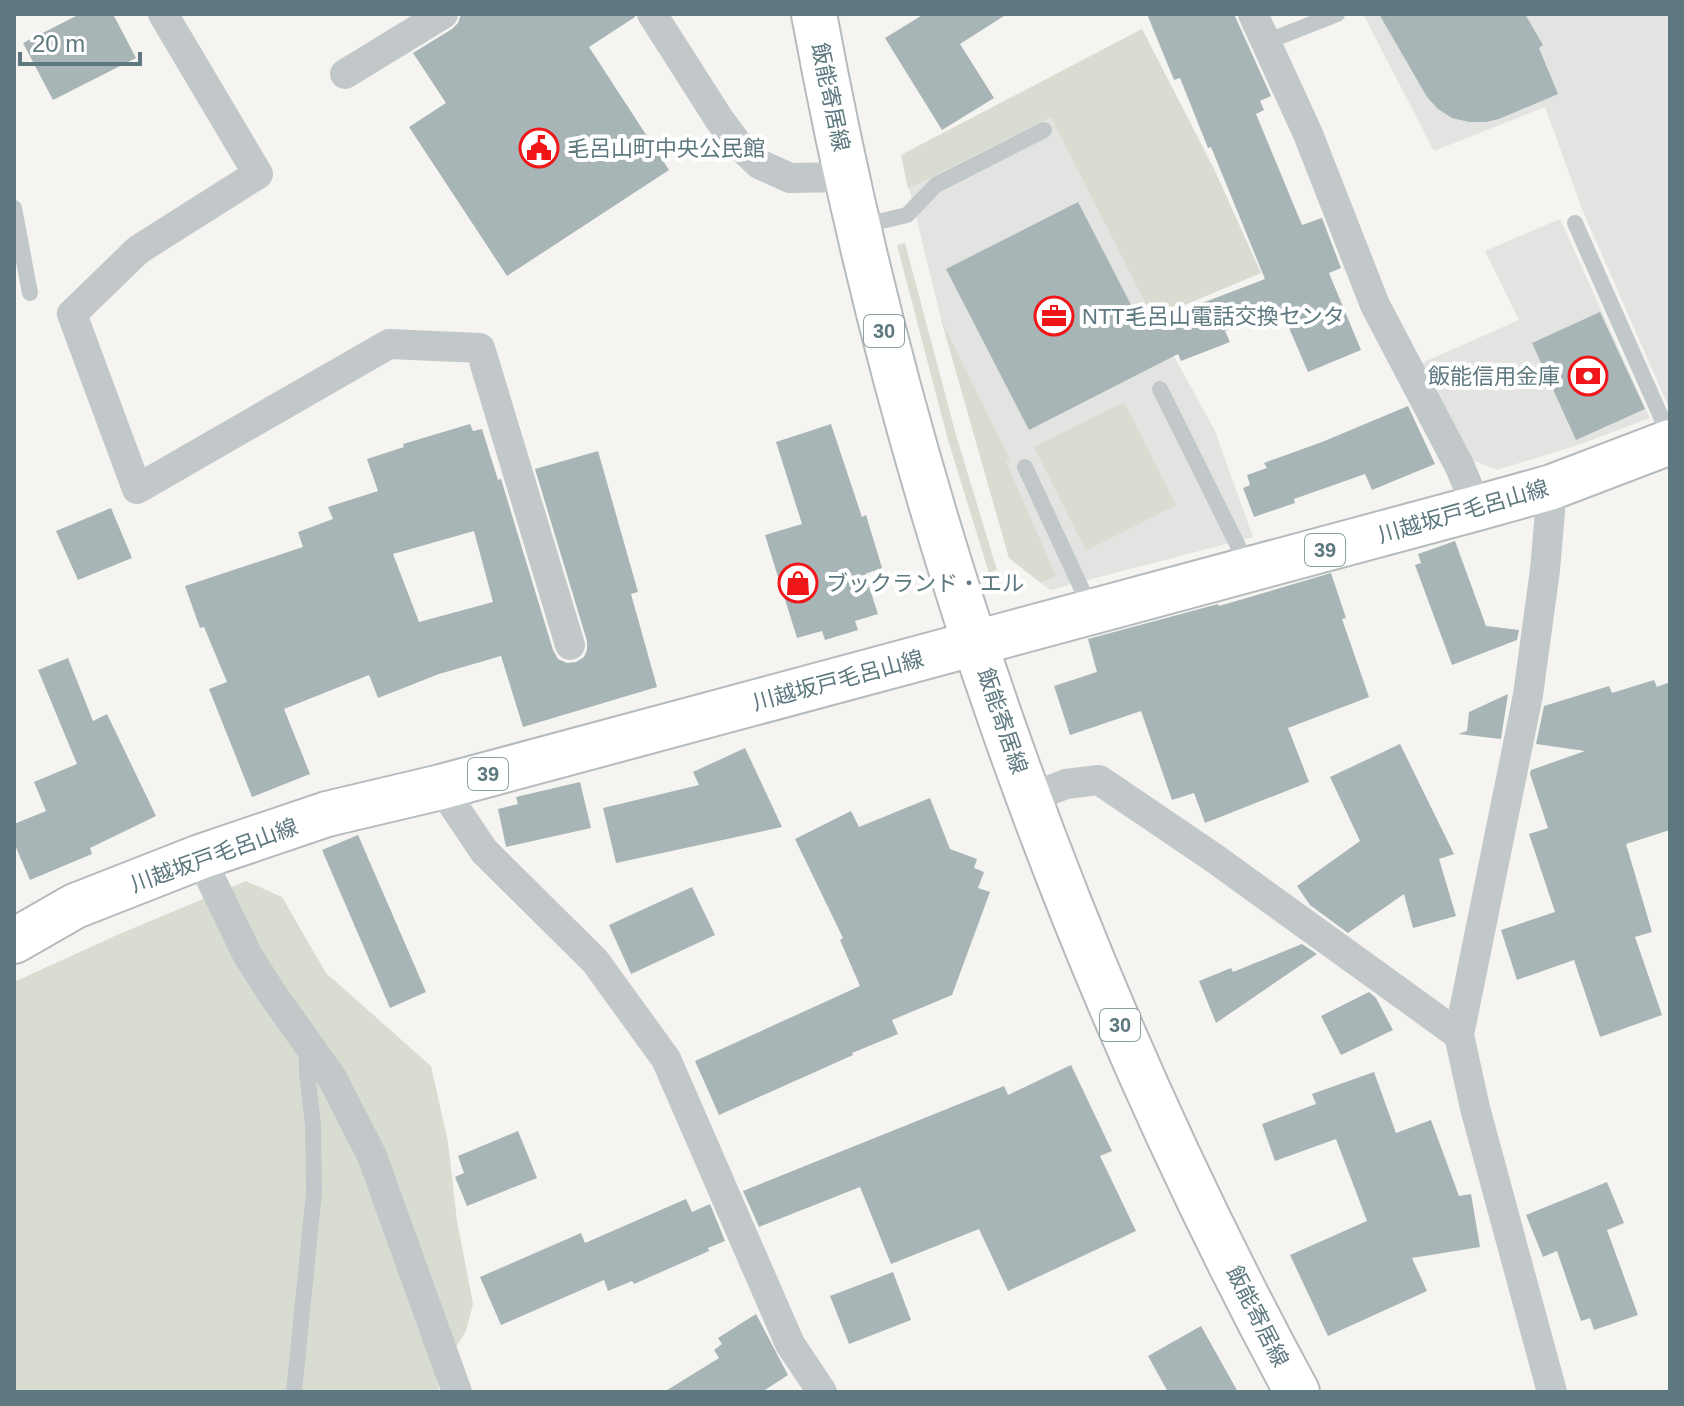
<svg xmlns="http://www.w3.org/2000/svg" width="1684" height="1406" viewBox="0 0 1684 1406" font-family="Helvetica,'Noto Sans JP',sans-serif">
  <rect width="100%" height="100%" fill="#f5f4f1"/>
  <g fill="#e3e4e2">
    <polygon points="1363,14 1670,14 1670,410 1582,209 1545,107 1434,151"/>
    <polygon points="1142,29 1214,169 1261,273 1153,318 1215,431 1253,537 1050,590 1009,558 941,319 901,155"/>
    <polygon points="1560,219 1650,418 1581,444 1497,470 1470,459 1417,365 1519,320 1485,251"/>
  </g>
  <g fill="#d9ddd1">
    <polygon points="1142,29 1214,169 1261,273 1153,318 1051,117 908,189 901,155"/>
    <polygon points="905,243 956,435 997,570 989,573 948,440 897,245"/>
    <polygon points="941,319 1010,460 1006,462 1056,576 1041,583 1009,558"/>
    <polygon points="1124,402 1176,505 1086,551 1034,447"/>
    <polygon points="246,881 282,897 326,973 431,1066 448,1142 457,1221 473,1304 466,1331 437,1377 439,1392 14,1392 14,982 117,935"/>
  </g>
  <g fill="#a8b5b6" fill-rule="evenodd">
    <polygon points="80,14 113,14 136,58 53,100 23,43"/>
    <polygon points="461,14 634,14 635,17 589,47 669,170 507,276 409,127 446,103 413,53 452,29 458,23"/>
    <polygon points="924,14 1007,14 960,44 994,98 942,130 885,38"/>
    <polygon points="1147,14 1234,14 1271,96 1260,101 1264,110 1256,114 1302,225 1322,218 1341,268 1329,273 1361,350 1308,372 1280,307 1225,331 1230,342 1181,361 1178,354 1029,430 946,269 1078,202 1142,326 1265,279 1211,147 1208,148 1180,78 1174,80"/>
    <polygon points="1379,14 1525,14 1543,45 1539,48 1558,94 1499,119 1486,122 1469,122 1452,118 1438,109 1427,97"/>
    <polygon points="1600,312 1645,409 1576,440 1532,343"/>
    <polygon points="1408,406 1435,464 1372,490 1365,474 1294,499 1295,503 1254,517 1243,488 1250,485 1247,475 1267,468 1264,463 1322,442"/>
    <path d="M470,424L473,431L482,429L498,480L501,479L553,650L558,659L567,663L576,662L584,657L587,650V641L535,469L598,451L638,592L631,594L657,687L523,727L501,656L439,674L378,698L369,675L284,709L310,774L252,797L209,689L227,682L204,627L200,628L185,586L303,547L298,532L333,519L328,507L378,491L367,459L404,447L403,444ZM474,531L493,602L419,622L393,554Z"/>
    <polygon points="831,424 862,517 866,515 882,568 865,574 878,614 855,621 858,630 825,640 822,631 797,638 765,535 802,524 776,442"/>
    <polygon points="111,508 132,558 78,580 56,531"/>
    <polygon points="1455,541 1486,626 1519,630 1517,640 1452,665 1415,565 1421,563 1418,554"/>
    <polygon points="1331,573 1346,618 1342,619 1369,697 1288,728 1309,782 1205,823 1194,793 1172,800 1141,711 1070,735 1054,686 1097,672 1088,639 1218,604 1219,606"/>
    <polygon points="68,658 93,721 107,714 156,816 90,848 92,854 30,880 14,843 14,824 46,811 34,782 77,764 38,670"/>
    <polygon points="1654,680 1657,687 1670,682 1670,830 1626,844 1652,932 1635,937 1662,1015 1600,1037 1574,960 1517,980 1501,930 1555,912 1529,834 1548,828 1530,774 1531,770 1585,751 1536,744 1544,706 1609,686 1612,693"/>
    <polygon points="1508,694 1501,739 1458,734 1467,731 1469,712"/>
    <polygon points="1400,744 1454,854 1439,859 1456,916 1413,928 1404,894 1348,933 1310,905 1297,886 1360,841 1330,777"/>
    <polygon points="745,748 782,827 616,863 603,808 699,785 693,772"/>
    <polygon points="580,782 591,828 506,847 498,809 518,804 516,797"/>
    <polygon points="930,798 950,849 977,859 974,868 984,872 978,888 990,892 952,995 892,1020 898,1034 852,1053 853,1055 719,1115 695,1061 860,986 840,940 843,938 795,839 851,811 859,827"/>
    <polygon points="358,835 426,992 390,1008 322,850"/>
    <polygon points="692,887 715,935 631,974 609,925"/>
    <polygon points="1302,944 1317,954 1216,1023 1199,981 1231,968 1233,972"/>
    <polygon points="1369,992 1376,998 1393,1030 1341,1055 1321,1016"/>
    <polygon points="1071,1065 1112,1151 1100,1156 1136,1231 1008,1291 979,1229 891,1264 860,1187 759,1227 743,1191 1004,1086 1008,1095"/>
    <polygon points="1374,1072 1396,1133 1431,1120 1459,1196 1471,1194 1480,1247 1412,1258 1427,1291 1328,1336 1290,1255 1367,1221 1336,1139 1275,1161 1262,1124 1316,1104 1312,1094"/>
    <polygon points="518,1131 537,1178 467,1206 455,1177 464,1173 458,1156"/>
    <polygon points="1607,1182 1624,1223 1607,1230 1638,1315 1594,1330 1590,1318 1581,1321 1557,1251 1543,1257 1526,1215"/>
    <polygon points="686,1199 692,1212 710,1204 725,1241 708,1248 709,1251 634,1284 632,1281 608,1291 604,1280 501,1325 480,1277 581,1233 585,1243"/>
    <polygon points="893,1272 911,1320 849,1344 830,1296"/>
    <polygon points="756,1314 788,1375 762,1392 664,1392 719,1358 714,1350 722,1344 718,1338"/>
    <polygon points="1201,1326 1238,1392 1168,1392 1148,1356"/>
  </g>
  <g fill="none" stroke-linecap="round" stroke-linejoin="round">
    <defs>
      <g id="primary">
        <path d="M814,14C902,493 1065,963 1297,1392"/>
        <polyline points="14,941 75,906 200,857 327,814 441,787 1477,508 1552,487 1670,442"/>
      </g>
    </defs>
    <use href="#primary" stroke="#b5bbbd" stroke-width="48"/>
    <g stroke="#c2c8c9" stroke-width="16">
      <polyline points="1266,42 1337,14"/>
      <polyline points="14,208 30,293"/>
      <polyline points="1575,223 1670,437"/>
      <polyline points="861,226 907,215 936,185 1044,130"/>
      <polyline points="1160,389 1248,566"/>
      <polyline points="1025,467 1092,611"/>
      <polyline points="294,1392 314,1192 313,1125 307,1073 307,1049"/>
    </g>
    <g stroke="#c2c8c9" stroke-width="30">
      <polyline points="163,14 258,174 138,250 72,314 137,489 389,344 480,348 570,645"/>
      <polyline points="652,14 719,119 736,142 759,164 790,178 847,177"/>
      <polyline points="1253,14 1308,134 1375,305 1460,467 1477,508"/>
      <polyline points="345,74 443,14"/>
      <polyline points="1552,487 1545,570 1528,695 1459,1035 1475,1108 1552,1392"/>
      <polyline points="441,787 484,851 595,961 666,1059 790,1344 822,1392"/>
      <polyline points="1030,798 1066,784 1099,780 1214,858 1459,1035"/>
      <polyline points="200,857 248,956 273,995 332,1078 372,1156 457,1392"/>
    </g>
    <use href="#primary" stroke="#fff" stroke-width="44"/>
  </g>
  <defs>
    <symbol id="civic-ring" viewBox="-11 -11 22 22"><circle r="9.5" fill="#fff" stroke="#f01519" stroke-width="1.5"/><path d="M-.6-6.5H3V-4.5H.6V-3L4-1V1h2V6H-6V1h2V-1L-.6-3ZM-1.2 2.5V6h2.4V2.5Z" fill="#f01519"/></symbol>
    <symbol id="office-ring" viewBox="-11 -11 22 22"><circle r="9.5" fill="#fff" stroke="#f01519" stroke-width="1.5"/><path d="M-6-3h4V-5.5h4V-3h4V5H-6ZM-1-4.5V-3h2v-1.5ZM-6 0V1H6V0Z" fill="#f01519"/></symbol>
    <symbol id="bank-ring" viewBox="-11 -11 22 22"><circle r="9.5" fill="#fff" stroke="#f01519" stroke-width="1.5"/><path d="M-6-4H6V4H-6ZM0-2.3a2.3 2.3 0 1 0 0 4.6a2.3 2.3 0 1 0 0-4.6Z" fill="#f01519"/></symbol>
    <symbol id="shop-ring" viewBox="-11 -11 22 22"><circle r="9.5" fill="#fff" stroke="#f01519" stroke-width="1.5"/><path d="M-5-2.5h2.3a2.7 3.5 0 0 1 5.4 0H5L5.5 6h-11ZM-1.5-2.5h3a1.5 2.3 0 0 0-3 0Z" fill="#f01519"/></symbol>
  </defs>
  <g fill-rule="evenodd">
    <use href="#civic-ring" x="517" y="126" width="44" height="44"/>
    <use href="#office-ring" x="1032" y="294" width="44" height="44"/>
    <use href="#bank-ring" x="1566" y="354" width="44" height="44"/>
    <use href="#shop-ring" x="776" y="561" width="44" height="44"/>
  </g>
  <g text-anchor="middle" stroke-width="8" stroke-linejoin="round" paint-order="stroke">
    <g fill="#fff" stroke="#8ea0a5" stroke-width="2">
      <rect x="864" y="315" width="40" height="32" rx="6"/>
      <rect x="1305" y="534" width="40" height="32" rx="6"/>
      <rect x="468" y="758" width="40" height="32" rx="6"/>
      <rect x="1100" y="1009" width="40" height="32" rx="6"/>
    </g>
    <g font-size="20" font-weight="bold" fill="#5d787e">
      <text x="884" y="338">30</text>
      <text x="1325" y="557">39</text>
      <text x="488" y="781">39</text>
      <text x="1120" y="1032">30</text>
    </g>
    <g font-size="22" fill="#5d787e" stroke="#fff">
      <text transform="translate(831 97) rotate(78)" y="8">飯能寄居線</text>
      <text transform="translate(1463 511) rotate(-16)" y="8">川越坂戸毛呂山線</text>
      <text transform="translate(838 680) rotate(-15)" y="8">川越坂戸毛呂山線</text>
      <text transform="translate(1003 721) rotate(71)" y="8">飯能寄居線</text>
      <text transform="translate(214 855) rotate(-20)" y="8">川越坂戸毛呂山線</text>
      <text transform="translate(1258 1316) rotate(63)" y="8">飯能寄居線</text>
    </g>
    <g font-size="22" fill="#5d787e" stroke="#fff" text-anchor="start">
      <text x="567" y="156">毛呂山町中央公民館</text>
      <text x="1082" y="324">NTT毛呂山電話交換センタ</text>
      <text x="1560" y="384" text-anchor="end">飯能信用金庫</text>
      <text x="826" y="591">ブックランド・エル</text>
    </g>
  </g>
  <rect width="1684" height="1406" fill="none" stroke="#5d787e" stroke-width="32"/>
  <path d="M20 52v12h120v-12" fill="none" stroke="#5d787e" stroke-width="4"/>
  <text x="32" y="52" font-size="24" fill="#5d787e" stroke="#ffffff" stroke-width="6" paint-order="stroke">20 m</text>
</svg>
